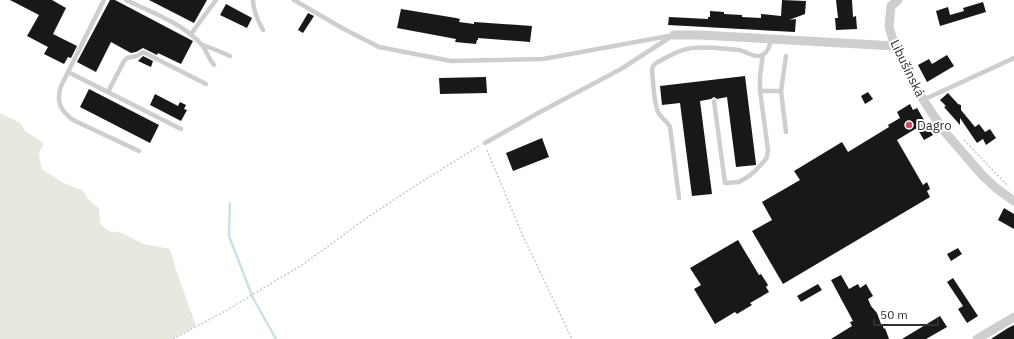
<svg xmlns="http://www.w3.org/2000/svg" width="1014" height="339" viewBox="0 0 1014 339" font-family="'IBM Plex Sans',sans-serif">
  <rect width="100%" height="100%" fill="#fff"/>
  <path fill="#e5e9de" d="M0,113L20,123L25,131L42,142L43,144C43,148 40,150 39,153C39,156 41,167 43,170L64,183L82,190L90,201L99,208L100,224L109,231L122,233L129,237L144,244L170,249L175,267L196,326L172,339H0Z"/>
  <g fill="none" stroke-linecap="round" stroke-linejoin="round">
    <polyline stroke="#cde0e7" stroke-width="2.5" points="230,203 229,236 253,298 276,339"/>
  </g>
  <g fill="#181818">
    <polygon points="10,0 52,0 66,8 53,34 77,46 71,58 68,57 64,64 44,54 48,47 27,36 39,15"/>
    <polygon points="110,0 115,0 191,40 193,41 181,64 158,53 157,55 143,48 136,52 131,53 111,42 96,72 77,62"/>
    <polygon points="149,0 207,0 194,23"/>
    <polygon points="782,0 806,1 805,14 789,20 796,19 795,32 668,25 669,17 708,19 708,17 710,17 710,11 724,12 724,14 742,15 742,17 761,18 761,14 781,16"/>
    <polygon points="836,0 852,0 853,17 856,16 857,29 836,30 835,18 838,18"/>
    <polygon points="983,2 986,12 940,26 936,11 948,7 950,15 964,11 963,8"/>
    <polygon points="226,4 252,18 247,28 220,15"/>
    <polygon points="401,9 456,18 460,19 459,22 474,24 474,22 532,26 530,42 478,38 478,40 477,40 476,44 455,42 456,39 397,28"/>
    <polygon points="308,13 314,16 303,33 298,30"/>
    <polygon points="947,55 954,66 927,82 918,65 929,59 932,64"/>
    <polygon points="143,56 153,61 151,67 138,61"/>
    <polygon points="745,76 756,164 756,165 736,167 727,97 717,99 714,97 711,99 700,101 712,194 692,196 680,103 662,105 660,86"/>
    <polygon points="486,77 487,93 440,94 439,78"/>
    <polygon points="89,89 159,125 150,143 80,107"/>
    <polygon points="868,92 873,99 865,104 861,96"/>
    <polygon points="948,93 958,104 961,105 961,110 975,127 979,124 985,132 990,129 996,138 986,145 983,139 977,143 960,118 960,125 944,107 946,106 940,100"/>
    <polygon points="155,94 178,106 180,102 186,105 184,109 187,110 181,121 150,105"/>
    <polygon points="910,104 913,110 917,108 933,135 924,140 917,128 897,140 923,185 927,182 930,189 927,191 930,197 783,284 752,231 772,220 762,202 800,180 794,171 842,142 848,152 889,127 888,125 900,118 897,112"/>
    <polygon points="542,138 549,157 513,171 506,153"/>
    <polygon points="1004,208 1014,214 1014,229 998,220"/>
    <polygon points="738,240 759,275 761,274 768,285 766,287 769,292 750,303 752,305 737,314 735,312 715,324 694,289 701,285 690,268"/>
    <polygon points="958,248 962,254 951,261 947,254"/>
    <polygon points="841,275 849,289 858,284 860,288 866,284 873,296 868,299 871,306 877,313 881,324 882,324 884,329 885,328 889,339 831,339 852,326 850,322 853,321 831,280"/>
    <polygon points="953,278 978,316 967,323 958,309 963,306 947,282"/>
    <polygon points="818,284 822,290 801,302 797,296"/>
    <polygon points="940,316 947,327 926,339 902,339"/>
    <polygon points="1014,325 1014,339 991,339 1008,328"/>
  </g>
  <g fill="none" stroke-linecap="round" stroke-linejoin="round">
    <g stroke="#c8c8c8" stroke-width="1.5" stroke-dasharray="2 2" stroke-linecap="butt">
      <polyline points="964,140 1007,185"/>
      <polyline points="487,150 522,234 572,339"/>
      <polyline points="173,339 227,310 305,263 368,217 418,184 479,146"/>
    </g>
    <g stroke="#cecece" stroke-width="4.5">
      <path d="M104,0L61,86C56,102 60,110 73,120L139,151"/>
      <path d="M126,0C151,12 182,23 201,44C206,49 208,58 214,65"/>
      <path d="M253,0C253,11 258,21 263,30"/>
      <polyline points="294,0 342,28 379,47 451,61 543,59 674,35"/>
      <polyline points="191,34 216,0"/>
      <polyline points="203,45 216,50 230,56"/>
      <polyline points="68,72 181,129"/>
      <polyline points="760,91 781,91"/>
      <polyline points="108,92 124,61 127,58 137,56 143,52 147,54 206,84"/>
      <polyline points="923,100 1014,58"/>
      <polyline points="714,101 725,183 739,182 749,176 755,171 766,159 767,156 768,150 760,91 760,76 763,54"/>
      <polyline points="786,132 781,91 786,56"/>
      <polyline points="485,143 540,112 621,69 672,36"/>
      <path d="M679,198L670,127C667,121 661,118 658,112C654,104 653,80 652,70L653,66L656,63C666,58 676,51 687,49C702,45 723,49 739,50C745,51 753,57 760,56C768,54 770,46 771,39"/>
    </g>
    <g stroke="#cecece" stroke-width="9">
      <polyline points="898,0 891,6 889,27 895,46 916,89 944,131 983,176 996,188 1014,201"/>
      <polyline points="674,35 701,35 895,46"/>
      <polyline points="977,339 1014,317"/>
    </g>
  </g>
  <circle fill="#d14a63" stroke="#fff" stroke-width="1.5" cx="909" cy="125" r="4"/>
  <g text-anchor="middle" stroke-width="4" stroke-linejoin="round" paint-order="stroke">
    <g font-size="13" fill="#313131" stroke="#fff">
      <text transform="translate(908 68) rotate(64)" y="5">Libušínská</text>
    </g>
    <g font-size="13" fill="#313131" stroke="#fff" text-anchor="start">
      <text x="917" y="130">Dagro</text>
    </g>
  </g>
  <path d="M874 319v6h64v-6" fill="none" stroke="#313131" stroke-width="2"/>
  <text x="880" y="319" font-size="12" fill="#313131" stroke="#ffffff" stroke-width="3" paint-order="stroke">50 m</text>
</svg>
